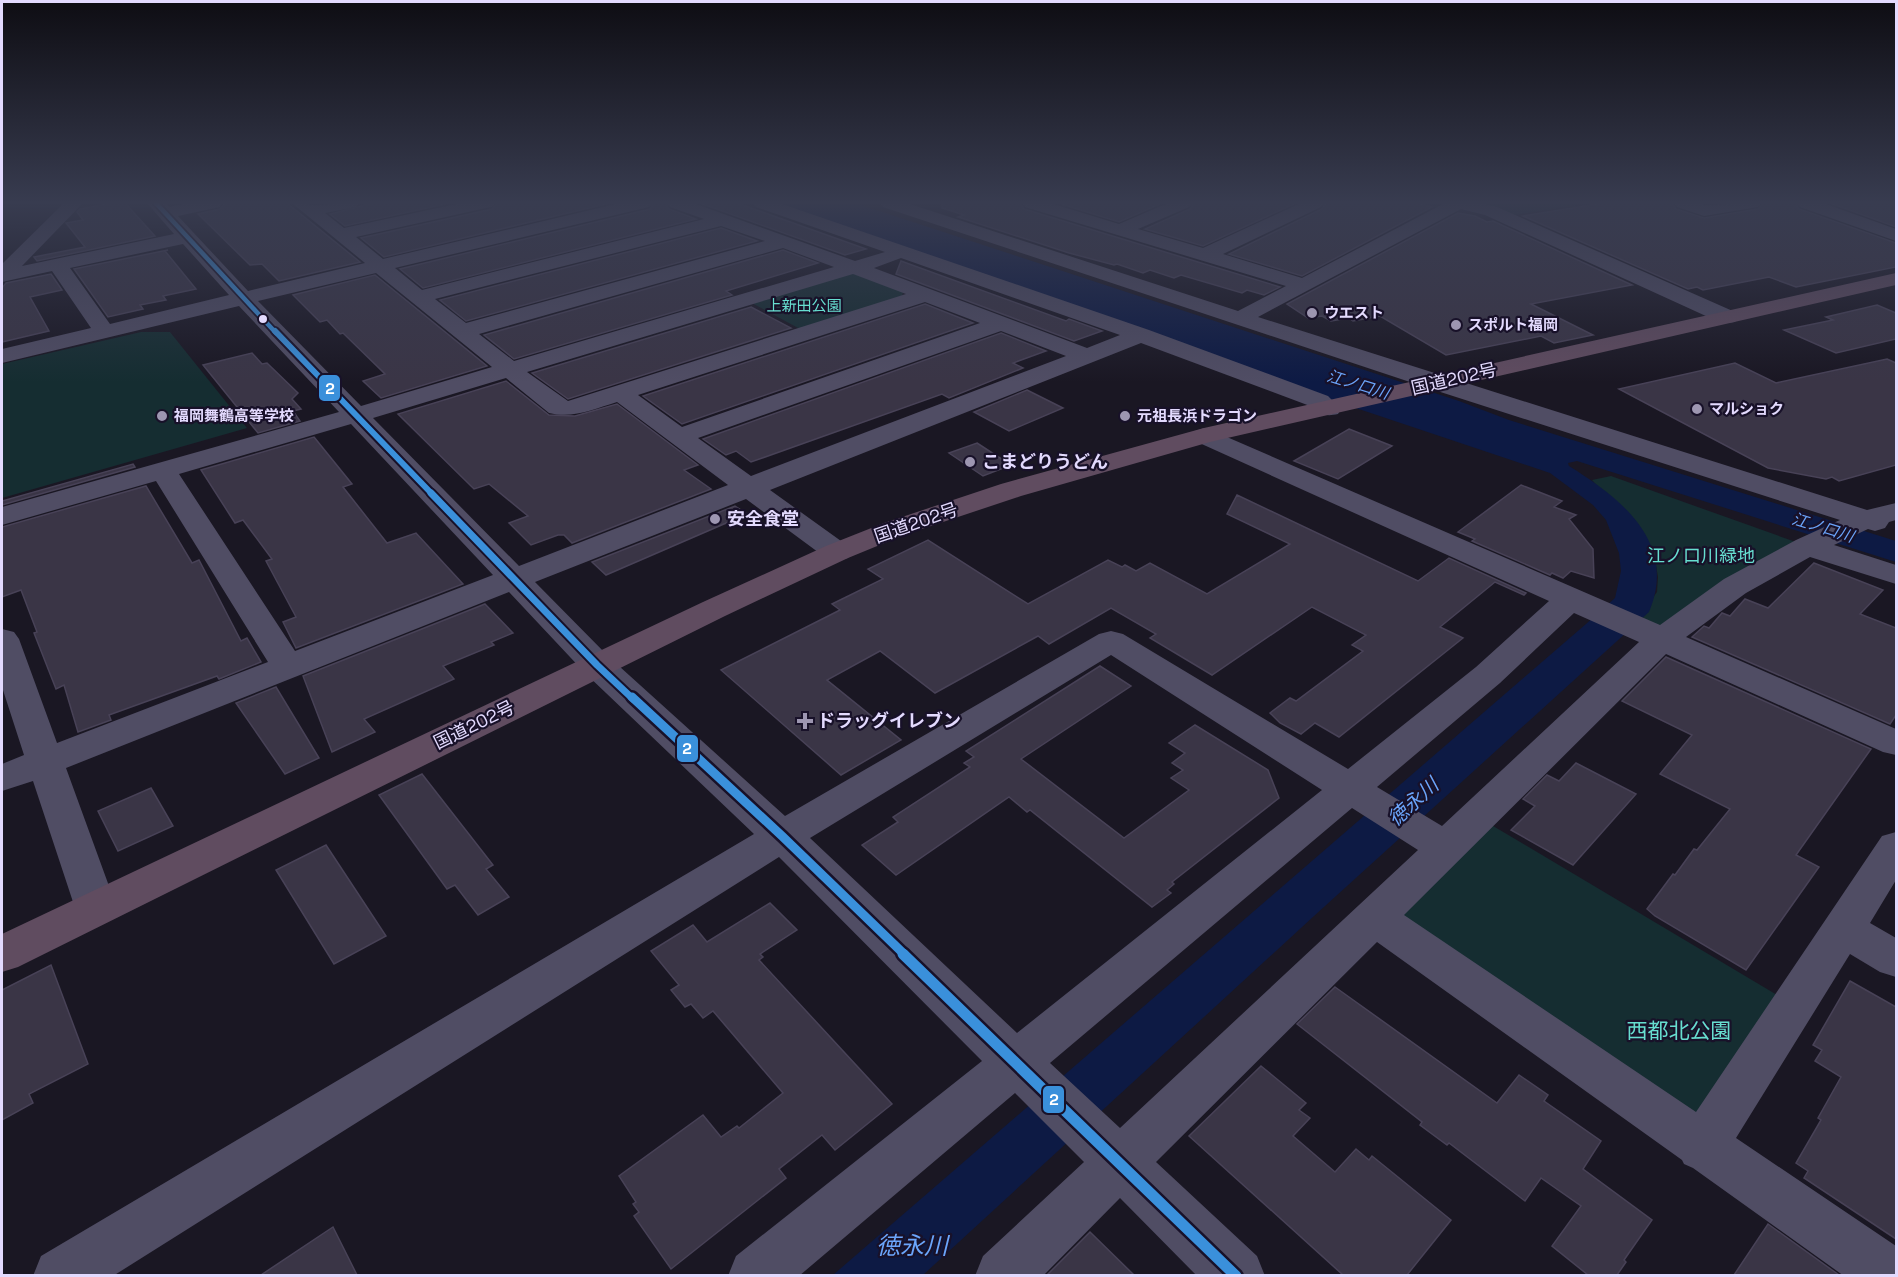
<svg xmlns="http://www.w3.org/2000/svg" width="1898" height="1277" viewBox="0 0 1898 1277" font-family="'Space Grotesk','Noto Sans JP',sans-serif">
  <rect width="100%" height="100%" fill="#1a1723"/>
  <g fill="#152d31">
    <polygon points="1470,203 1580,203 1583,204 1508,216"/>
    <polygon points="852,273 903,292 902,296 800,329 750,302"/>
    <polygon points="141,332 170,332 247,428 2,498 2,364"/>
    <polygon points="1611,476 1807,546 1661,640 1632,627 1657,592 1658,577 1653,548 1592,480"/>
    <polygon points="1478,817 1794,1005 1702,1147 1374,917"/>
  </g>
  <path fill="#0d1a44" d="M777,203H855L1459,401L1509,420L1896,541V562L1577,461L1568,463L1569,466C1622,499 1678,543 1649,612L1314,916L923,1275H833L1586,624L1615,598L1621,571L1619,553L1606,520L1593,505L1550,473L1320,396Z"/>
  <g fill="#3a3546" stroke="#484257" stroke-width="1.5">
    <polygon points="112,203 125,203 155,236 37,261 34,257 85,247 66,223 83,220 77,212 80,209"/>
    <polygon points="225,203 287,203 360,262 279,281 262,264 250,265 198,214 220,209"/>
    <polygon points="373,203 450,203 345,226 330,214"/>
    <polygon points="497,203 610,203 384,257 361,238 492,209"/>
    <polygon points="654,203 665,203 669,209 696,219 423,288 400,269 650,209"/>
    <polygon points="700,203 737,203 866,249 845,255"/>
    <polygon points="942,203 1020,203 1024,209 1280,287 1264,295 1247,290 1242,293 1181,275 1174,278 1150,270 1143,273 1117,264 1114,265 1069,253 958,217 964,215 942,208"/>
    <polygon points="1058,203 1162,203 1119,222"/>
    <polygon points="1194,203 1296,203 1203,246 1145,229 1190,209"/>
    <polygon points="1326,203 1416,203 1432,207 1302,276 1229,254 1322,209"/>
    <polygon points="1604,203 1672,203 1676,209 1704,218 1758,209 1763,203 1795,203 1799,209 1896,243 1896,267 1796,287 1769,277 1703,290 1697,287 1688,289 1523,216"/>
    <polygon points="1830,203 1896,203 1896,227"/>
    <polygon points="1458,213 1475,216 1487,222 1493,221 1632,285 1531,304 1593,335 1554,343 1541,336 1446,355 1380,316 1353,321 1349,318 1331,321 1322,316 1308,318 1287,304"/>
    <polygon points="721,228 757,241 466,321 440,300"/>
    <polygon points="168,250 165,251 196,289 163,296 166,300 140,305 143,309 108,317 74,269"/>
    <polygon points="783,250 818,263 726,291 732,295 514,359 484,335"/>
    <polygon points="901,261 1066,321 1069,319 1102,331 1074,341 896,274"/>
    <polygon points="51,274 62,290 30,297 49,331 2,342 2,288 6,283"/>
    <polygon points="375,275 487,366 381,398 363,381 385,374 343,333 340,334 327,320 320,322 293,295"/>
    <polygon points="925,304 973,323 682,424 643,396"/>
    <polygon points="1877,305 1896,313 1896,339 1836,353 1784,330 1833,320 1826,317"/>
    <polygon points="751,307 791,328 568,399 532,373"/>
    <polygon points="1001,333 1046,351 1013,363 1023,368 949,398 942,394 751,462 736,451 726,455 703,439"/>
    <polygon points="252,353 262,364 267,363 298,393 292,399 301,409 293,411 300,421 258,433 203,365"/>
    <polygon points="1887,359 1896,363 1896,465 1839,481 1832,477 1826,479 1768,468 1619,389 1735,363 1776,383"/>
    <polygon points="506,381 549,415 575,416 617,404 698,465 684,470 711,489 572,543 564,535 558,535 531,545 509,523 528,516 489,484 474,489 398,414"/>
    <polygon points="1027,390 1063,408 1009,431 974,412"/>
    <polygon points="1349,429 1392,446 1338,479 1294,461"/>
    <polygon points="314,437 352,484 343,487 387,543 416,533 463,584 296,648 283,622 296,617 266,561 272,559 243,520 235,523 201,470"/>
    <polygon points="977,443 1011,465 983,476 949,453"/>
    <polygon points="133,464 135,467 2,505 2,501"/>
    <polygon points="1521,485 1562,501 1554,507 1576,515 1569,519 1593,549 1594,578 1571,571 1563,578 1552,573 1550,575 1472,541 1475,539 1458,532"/>
    <polygon points="146,486 192,563 199,560 241,641 247,638 261,662 219,679 217,676 109,715 111,720 78,732 64,685 56,689 34,633 37,632 21,590 2,597 2,527"/>
    <polygon points="1237,495 1418,581 1449,558 1526,593 1524,595 1495,582 1440,627 1463,638 1339,737 1315,723 1301,734 1280,723 1270,713 1290,698 1296,701 1363,651 1352,645 1366,635 1312,607 1212,675 1150,638 1156,634 1111,608 1049,644 1038,636 935,693 880,651 827,680 901,740 841,775 721,670 840,610 832,604 883,579 868,569 928,540 1028,604 1108,560 1122,567 1125,565 1136,571 1150,563 1207,594 1290,544 1227,514"/>
    <polygon points="735,506 747,514 606,575 592,562"/>
    <polygon points="1814,563 1883,590 1860,614 1896,628 1896,715 1890,724 1692,637 1704,626 1709,628 1722,613 1730,616 1745,599 1768,608"/>
    <polygon points="485,604 513,633 491,642 494,645 443,666 454,679 364,719 375,732 332,752 303,676"/>
    <polygon points="1666,657 1871,749 1796,855 1819,867 1746,970 1655,916 1647,909 1673,874 1675,875 1694,849 1697,850 1730,809 1660,774 1692,735 1622,701"/>
    <polygon points="1100,666 1131,686 1021,759 1124,838 1189,790 1171,778 1183,770 1172,763 1185,753 1169,743 1195,725 1268,770 1279,798 1172,882 1174,884 1167,890 1171,893 1152,907 1030,810 1027,812 1009,797 896,875 862,845 898,822 893,817 970,767 964,763 974,757 966,751"/>
    <polygon points="276,687 319,758 285,774 236,703"/>
    <polygon points="1576,763 1636,794 1573,865 1511,830 1535,806 1523,799 1547,775 1559,781"/>
    <polygon points="422,774 493,865 486,869 509,897 478,915 455,885 447,889 379,795"/>
    <polygon points="151,788 173,826 118,851 98,811"/>
    <polygon points="326,845 386,936 334,964 276,870"/>
    <polygon points="770,903 797,930 760,954 763,957 759,960 892,1104 835,1150 822,1135 779,1169 786,1178 671,1269 634,1216 639,1212 633,1204 636,1202 619,1176 703,1115 721,1137 737,1126 739,1128 783,1093 713,1011 703,1018 691,1004 685,1007 671,990 679,985 651,951 693,925 707,942"/>
    <polygon points="51,965 88,1064 29,1094 33,1103 2,1120 2,990"/>
    <polygon points="1850,981 1896,1007 1896,1239 1804,1178 1808,1171 1796,1163 1821,1120 1818,1118 1841,1077 1815,1061 1822,1050 1813,1045"/>
    <polygon points="1335,987 1497,1103 1519,1075 1548,1095 1544,1101 1601,1141 1583,1169 1652,1220 1624,1260 1626,1262 1617,1275 1588,1275 1552,1246 1581,1206 1541,1178 1525,1201 1449,1143 1447,1145 1420,1125 1422,1122 1297,1024"/>
    <polygon points="1261,1066 1306,1103 1299,1110 1310,1118 1293,1136 1335,1172 1356,1149 1369,1160 1372,1156 1451,1220 1407,1275 1343,1275 1189,1136"/>
    <polygon points="1768,1224 1839,1275 1734,1275"/>
    <polygon points="333,1227 357,1275 261,1275"/>
    <polygon points="1090,1232 1134,1275 1047,1275"/>
  </g>
  <g fill="none" stroke-linecap="round" stroke-linejoin="round">
    <g fill="#504d64" fill-rule="evenodd">
      <path d="M64,203H83L22,266L174,234L147,203H166L169,207L188,203H223L220,207L178,216L248,291L365,263L292,203L314,205L359,203L356,207L325,213L344,228L461,203H495L492,207L486,208L356,237L383,259L620,203H652L649,207L395,268L422,290L704,219L670,207L667,203H693L855,261L885,252L756,207L753,203H779L1149,330L1328,396L1341,409L1338,414C1325,417 1320,414 1310,406L1141,343L770,490L848,546L852,552L848,558L837,561L826,558L746,499L535,582L609,657L785,816L1099,634L1111,631L1123,634L1348,769L1476,667L1549,601L1195,441L1191,436L1195,431L1204,428L1213,431L1660,625L1724,579L1796,540L1840,520L1428,388L883,207L880,203H907L1238,311L1286,286L1025,207L1022,203H1050L1119,224L1168,203H1192L1189,207L1138,229L1203,248L1301,203H1324L1321,207L1223,254L1302,278L1445,203H1480L1497,207L1735,312L1738,317L1735,322L1727,323L1719,322L1485,215L1461,209L1258,317L1867,510L1896,503V520L1889,522L1885,528L1875,531L1868,529L1834,545L1896,565V584L1810,557L1746,593L1686,637L1896,729V755L1883,752L1666,654L1404,915L1696,1112L1882,836L1896,832V880L1870,923L1896,938V977L1880,972L1850,954L1736,1138L1896,1246V1276H1844L1693,1168L1684,1164L1682,1160L1377,942L1156,1162L1257,1256L1265,1276H1197L1120,1198L1043,1276H975L983,1256L1084,1162L1015,1093L799,1276H728L736,1256L982,1061L779,857L113,1276H33L41,1256L754,834L585,673L509,592L66,768L117,908L111,920L96,925L81,920L75,908L33,781L2,791V764L24,755L2,687V629L14,632L19,639L57,743L268,662L156,481L2,525V507L339,412L239,306L2,363V349L91,328L52,271L2,282V264ZM721,226L765,241L466,323L435,299ZM183,244L229,295L110,324L70,268ZM783,248L834,267L514,361L479,334ZM901,258L1120,335L1087,348L874,268ZM376,273L492,367L361,406L258,301ZM853,274L906,294L568,401L527,372ZM925,302L980,323L682,427L638,395ZM1001,331L1066,356L751,476L698,438ZM506,378L549,413C573,419 594,409 617,402L728,485L519,566L373,418ZM351,424L493,575L295,651L179,474ZM1574,613L1639,642L1442,826L1377,787L1500,683ZM1111,655L1322,790L1017,1033L810,838ZM1352,808L1418,850L1120,1128L1050,1063Z"/>
      <polygon points="1674,203 1699,203 1705,205 1761,203 1758,207 1704,216 1677,207"/>
      <polygon points="1797,203 1823,203 1896,229 1896,241 1800,207"/>
    </g>
    <polygon fill="#604c60" fill-rule="evenodd" points="1896,273 1896,285 1210,442 1021,496 904,535 848,558 725,616 18,967 2,972 2,934 703,602 826,546 884,523 1001,484 1204,428"/>
    <defs>
      <polyline id="bus-1-far4" points="156,203 276,333"/>
      <polyline id="bus-1-far3" points="275,331 433,495"/>
      <polyline id="bus-1-far2" points="431,493 597,665 633,699"/>
      <polyline id="bus-1-far1" points="632,697 782,836 905,955"/>
      <polyline id="bus-1" points="903,954 1236,1276"/>
    </defs>
    <use href="#bus-1-far4" stroke="#181129" stroke-width="8"/>
    <use href="#bus-1-far3" stroke="#181129" stroke-width="10"/>
    <use href="#bus-1-far2" stroke="#181129" stroke-width="11"/>
    <use href="#bus-1-far1" stroke="#181129" stroke-width="14"/>
    <use href="#bus-1" stroke="#181129" stroke-width="16"/>
    <use href="#bus-1-far4" stroke="#3a90db" stroke-width="4.5"/>
    <use href="#bus-1-far3" stroke="#3a90db" stroke-width="6"/>
    <use href="#bus-1-far2" stroke="#3a90db" stroke-width="7"/>
    <use href="#bus-1-far1" stroke="#3a90db" stroke-width="9"/>
    <use href="#bus-1" stroke="#3a90db" stroke-width="11"/>
  </g>
  <linearGradient id="sky" x2="0" y2="1"><stop stop-color="#0e0d13"/><stop offset="0.53" stop-color="#383c50"/><stop offset="1" stop-color="#383c50" stop-opacity="0"/></linearGradient>
  <rect width="1898" height="382" fill="url(#sky)"/>
  <g fill="#9d96b1" stroke="#181129" stroke-width="2">
    <circle cx="1312" cy="313" r="6"/>
    <circle cx="1456" cy="325" r="6"/>
    <circle cx="1697" cy="409" r="6"/>
    <circle cx="162" cy="416" r="6"/>
    <circle cx="1125" cy="416" r="6"/>
    <circle cx="970" cy="462" r="6"/>
    <circle cx="715" cy="519" r="6"/>
    <path d="M802 712h6v6h6v6h-6v6h-6v-6h-6v-6h6z"/>
  </g>
  <circle fill="#e3dafe" stroke="#181129" stroke-width="2" cx="263" cy="319" r="5"/>
  <g text-anchor="middle" stroke-width="4.5" stroke-linejoin="round" paint-order="stroke">
    <g font-size="15" fill="#67ded0" stroke="#181129">
      <text x="804" y="311">上新田公園</text>
    </g>
    <g font-size="15" font-weight="bold" fill="#e3dafe" stroke="#181129" text-anchor="start">
      <text x="1324" y="318">ウエスト</text>
      <text x="1468" y="330">スポルト福岡</text>
      <text x="1709" y="414">マルショク</text>
      <text x="174" y="421">福岡舞鶴高等学校</text>
      <text x="1137" y="421">元祖長浜ドラゴン</text>
    </g>
    <g font-size="16" font-style="italic" fill="#6ba5fb" stroke="#181129">
      <text transform="translate(1358 384) rotate(17)" y="6">江ノ口川</text>
      <text transform="translate(1823 527) rotate(17)" y="6">江ノ口川</text>
    </g>
    <g font-size="18" fill="#e3dafe" stroke="#181129">
      <text transform="translate(1454 379) rotate(-13)" y="6">国道202号</text>
      <text transform="translate(916 523) rotate(-19)" y="6">国道202号</text>
      <text transform="translate(474 725) rotate(-26)" y="6">国道202号</text>
    </g>
    <g font-size="18" font-weight="bold" fill="#e3dafe" stroke="#181129" text-anchor="start">
      <text x="982" y="468">こまどりうどん</text>
      <text x="727" y="525">安全食堂</text>
      <text x="817" y="727">ドラッグイレブン</text>
    </g>
    <g font-size="18" fill="#67ded0" stroke="#181129">
      <text x="1701" y="562">江ノ口川緑地</text>
    </g>
    <g font-size="20" font-style="italic" fill="#6ba5fb" stroke="#181129">
      <text transform="translate(1413 802) rotate(-42)" y="7">徳永川</text>
    </g>
    <g font-size="21" fill="#67ded0" stroke="#181129">
      <text x="1679" y="1038">西都北公園</text>
    </g>
    <g font-size="24" font-style="italic" fill="#6ba5fb" stroke="#181129">
      <text x="912" y="1254">徳永川</text>
    </g>
  </g>
  <g stroke="#181129" stroke-width="2">
    <rect x="318" y="374" width="23" height="28" rx="6" fill="#3a90db"/>
    <rect x="676" y="734" width="23" height="29" rx="6" fill="#3a90db"/>
    <rect x="1042" y="1085" width="23" height="29" rx="6" fill="#3a90db"/>
  </g>
  <g font-size="16" text-anchor="middle" font-weight="bold" fill="#fff">
    <text x="330" y="394">2</text>
    <text x="687" y="754">2</text>
    <text x="1054" y="1105">2</text>
  </g>
  <rect width="1898" height="1277" fill="none" stroke="#e3dafe" stroke-width="6"/>
</svg>
